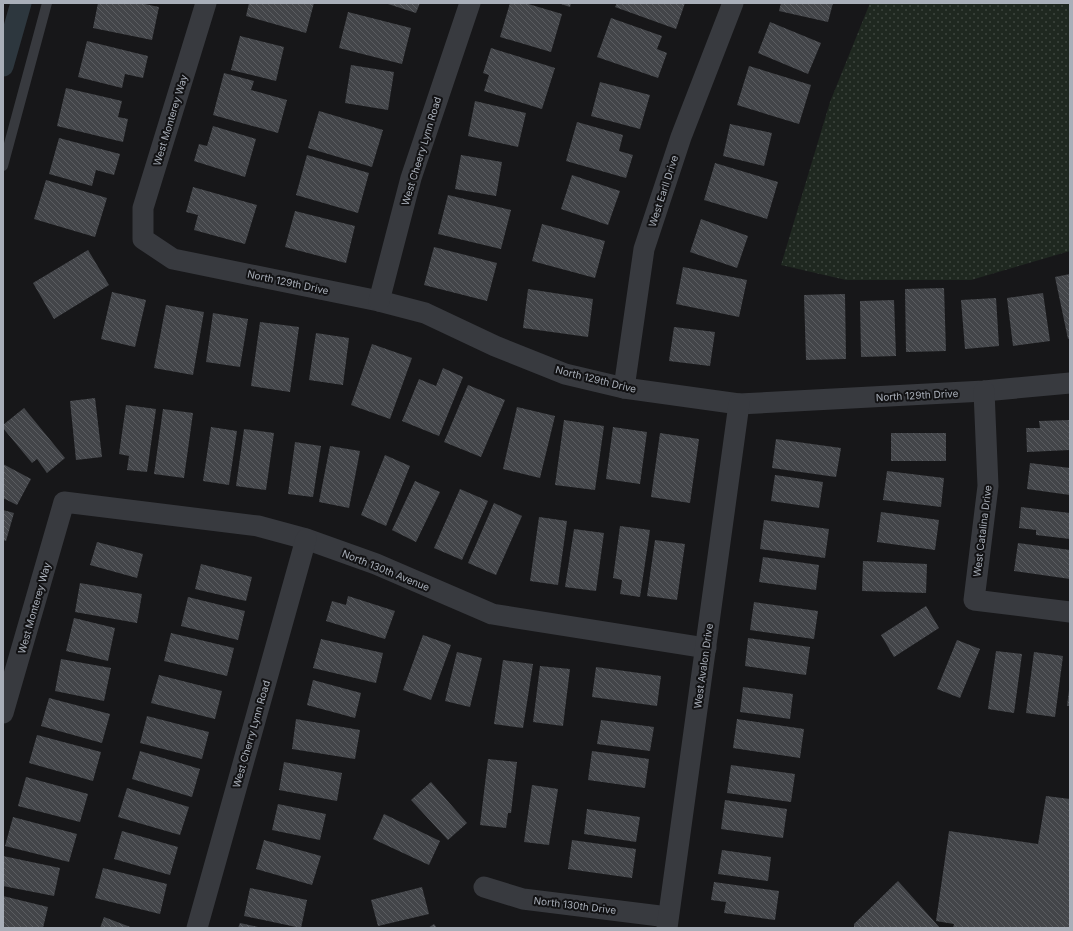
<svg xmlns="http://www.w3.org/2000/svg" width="1073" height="931" viewBox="0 0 1073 931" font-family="Inter,sans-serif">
  <defs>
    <pattern id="park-dots" width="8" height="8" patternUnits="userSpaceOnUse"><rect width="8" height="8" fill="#1f2820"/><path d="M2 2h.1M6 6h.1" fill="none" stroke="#3d453e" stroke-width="1.8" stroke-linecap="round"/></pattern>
    <pattern id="building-back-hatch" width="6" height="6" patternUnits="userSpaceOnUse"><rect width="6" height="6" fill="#434549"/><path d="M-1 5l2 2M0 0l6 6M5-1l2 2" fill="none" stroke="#5b5d61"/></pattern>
  </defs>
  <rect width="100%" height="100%" fill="#171719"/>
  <polygon fill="url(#park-dots)" points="870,3 1070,3 1070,251 971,280 846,280 781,265 830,102"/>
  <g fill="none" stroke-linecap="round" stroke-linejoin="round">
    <polyline stroke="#2d373e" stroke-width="21" points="3,66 21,3"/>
  </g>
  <g fill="url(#building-back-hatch)">
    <polygon points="98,3 140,3 159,7 152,40 93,28"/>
    <polygon points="249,3 314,3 306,33 246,16"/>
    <polygon points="385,3 420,3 416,13"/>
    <polygon points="510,3 525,3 562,14 551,52 500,37"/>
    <polygon points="558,3 571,3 570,7"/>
    <polygon points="617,3 685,3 676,29 615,7"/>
    <polygon points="781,3 833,3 828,22 779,11"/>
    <polygon points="348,12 411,28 402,64 339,48"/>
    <polygon points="611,18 662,36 657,49 667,53 658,78 597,57"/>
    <polygon points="770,22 821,43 808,74 758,53"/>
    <polygon points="240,36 284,47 276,81 231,70"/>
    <polygon points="87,41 148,56 143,78 125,74 122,88 78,77"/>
    <polygon points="491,48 555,68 542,109 484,91 489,75 483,73"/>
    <polygon points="351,65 394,72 388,110 345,103"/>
    <polygon points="749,66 811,85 799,124 737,105"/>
    <polygon points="224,73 254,81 251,90 287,100 278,133 213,115"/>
    <polygon points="600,82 650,95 640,129 591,116"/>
    <polygon points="66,88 122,101 118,117 128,119 123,142 57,126"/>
    <polygon points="475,101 526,113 518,147 468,136"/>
    <polygon points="319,111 383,130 372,167 308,148"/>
    <polygon points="577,122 623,135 619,151 633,155 626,178 566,161"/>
    <polygon points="730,124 772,133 764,166 723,156"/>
    <polygon points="213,126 256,139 245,177 194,161 199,144 207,146"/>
    <polygon points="59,138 120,154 114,175 96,170 92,186 49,174"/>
    <polygon points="307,155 369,173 358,213 296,195"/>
    <polygon points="461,155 502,162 496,196 455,189"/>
    <polygon points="715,163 778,182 767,219 704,200"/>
    <polygon points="572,175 620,191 608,225 561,209"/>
    <polygon points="46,180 107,198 95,237 34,219"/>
    <polygon points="193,187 257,205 245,244 194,230 198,215 186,212"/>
    <polygon points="448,195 511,210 501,249 438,234"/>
    <polygon points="295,211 355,226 346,263 285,247"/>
    <polygon points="701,219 748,236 737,268 690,252"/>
    <polygon points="542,224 605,241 595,278 532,261"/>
    <polygon points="434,247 497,263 487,301 424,285"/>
    <polygon points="88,250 109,285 54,319 33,283"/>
    <polygon points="683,267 747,280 739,317 676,304"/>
    <polygon points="1070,274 1070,338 1068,339 1055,277"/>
    <polygon points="944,288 946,351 906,352 905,289"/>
    <polygon points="528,289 593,299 588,337 523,328"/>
    <polygon points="112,292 146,300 135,347 101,339"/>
    <polygon points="1043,293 1050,341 1013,346 1007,298"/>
    <polygon points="845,294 846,359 806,360 804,295"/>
    <polygon points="996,298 999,346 965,349 961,300"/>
    <polygon points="894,300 896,356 861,357 860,301"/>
    <polygon points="166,305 204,312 193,375 154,368"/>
    <polygon points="213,313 248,319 240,367 206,362"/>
    <polygon points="260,322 299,327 290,392 251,386"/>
    <polygon points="674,327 715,332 710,366 669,361"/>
    <polygon points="316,333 349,338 343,385 309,380"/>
    <polygon points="372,344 412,358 390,419 351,405"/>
    <polygon points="443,368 463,377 439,436 402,421 419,379 436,386"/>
    <polygon points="468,385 505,400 481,457 444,442"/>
    <polygon points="95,398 102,457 76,460 70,401"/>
    <polygon points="126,405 156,409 147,472 127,470 129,456 119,454"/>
    <polygon points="517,407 555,416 540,478 503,469"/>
    <polygon points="24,408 65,458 47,473 37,459 32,463 3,428 3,425"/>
    <polygon points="163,409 193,413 184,478 154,474"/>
    <polygon points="564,420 604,426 595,490 555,485"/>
    <polygon points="1070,420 1070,450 1027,452 1026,428 1040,428 1039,421"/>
    <polygon points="211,427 237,431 229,485 203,481"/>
    <polygon points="613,427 647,432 640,484 606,479"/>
    <polygon points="244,429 274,433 266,490 236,486"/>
    <polygon points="660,433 699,439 690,503 651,497"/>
    <rect x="891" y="433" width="55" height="28"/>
    <polygon points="776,439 841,448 836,477 772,468"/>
    <polygon points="295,442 321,446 313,497 288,494"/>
    <polygon points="330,446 360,451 349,508 319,502"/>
    <polygon points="385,455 410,466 386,526 361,515"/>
    <polygon points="1030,463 1070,468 1070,495 1027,489"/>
    <polygon points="3,464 31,479 17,505 3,498"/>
    <polygon points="887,471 944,478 941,507 883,500"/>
    <polygon points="775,475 823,482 819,508 771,501"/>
    <polygon points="415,481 440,492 416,542 392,530"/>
    <polygon points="460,489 488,501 462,560 434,548"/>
    <polygon points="494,503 522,516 496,575 468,563"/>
    <polygon points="1021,507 1070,513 1070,539 1036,535 1036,530 1019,528"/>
    <polygon points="3,510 14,513 6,541 3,540"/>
    <polygon points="881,512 939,520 935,550 877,542"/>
    <polygon points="539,517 567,521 558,585 530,581"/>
    <polygon points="764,520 829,529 825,558 760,549"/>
    <polygon points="620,526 650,530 640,597 620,594 622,580 613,578"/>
    <polygon points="574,529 604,533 596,591 565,587"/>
    <polygon points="655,540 685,544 677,600 647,596"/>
    <polygon points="97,542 143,554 137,578 90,565"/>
    <polygon points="1018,543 1070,550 1070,579 1014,571"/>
    <polygon points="763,557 819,565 816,590 759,582"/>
    <polygon points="863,561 927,564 926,593 862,591"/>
    <polygon points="201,564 252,577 246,601 195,589"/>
    <polygon points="80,583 142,594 137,623 75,612"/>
    <polygon points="348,596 395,611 385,639 326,621 332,601 346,605"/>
    <polygon points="188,597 245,611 238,640 181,626"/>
    <polygon points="754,602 818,611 814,639 750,630"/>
    <polygon points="926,606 939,628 894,657 881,635"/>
    <polygon points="74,618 115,628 108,661 66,651"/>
    <polygon points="171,633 234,648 227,676 164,661"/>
    <polygon points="423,635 451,645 431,700 403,690"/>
    <polygon points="748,638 810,647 806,675 745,666"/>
    <polygon points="321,639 383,653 376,683 313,668"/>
    <polygon points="957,640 980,649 960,698 937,689"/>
    <polygon points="996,651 1022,654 1014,713 988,709"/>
    <polygon points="457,652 482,658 470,707 445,701"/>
    <polygon points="1034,652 1063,656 1055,717 1026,713"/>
    <polygon points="61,659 111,668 104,701 55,691"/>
    <polygon points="503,660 533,664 523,728 494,724"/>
    <polygon points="540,666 570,669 563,726 533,722"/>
    <polygon points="596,667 661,676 657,706 592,697"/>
    <polygon points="159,675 222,691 215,719 151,703"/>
    <polygon points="313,680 361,693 355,718 307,705"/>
    <polygon points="743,687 793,694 790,719 740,712"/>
    <polygon points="1069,690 1070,690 1070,706 1067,706"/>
    <polygon points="49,698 110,714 102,743 41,726"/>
    <polygon points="147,716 209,732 202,759 140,743"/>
    <polygon points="296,719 360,730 355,759 292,749"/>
    <polygon points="737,719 804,729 800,758 733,748"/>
    <polygon points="601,720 654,727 650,751 597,744"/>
    <polygon points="37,735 101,752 93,781 29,763"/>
    <polygon points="140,751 200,769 192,797 132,779"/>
    <polygon points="592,751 649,759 645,788 588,780"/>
    <polygon points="488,759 517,762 511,813 508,813 506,828 480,825"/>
    <polygon points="284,762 342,773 337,801 279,790"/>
    <polygon points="731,765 795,774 791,802 727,793"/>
    <polygon points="26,777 88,794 80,822 18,806"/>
    <polygon points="431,782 467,823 448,840 411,800"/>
    <polygon points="532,785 558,789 549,845 524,842"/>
    <polygon points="127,788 189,807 180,835 118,817"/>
    <polygon points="1046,796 1070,799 1070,928 953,928 954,924 936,921 949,831 1038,844"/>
    <polygon points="725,800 787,809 783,838 721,829"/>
    <polygon points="278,804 326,814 320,840 272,830"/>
    <polygon points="587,809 640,817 636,842 584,834"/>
    <polygon points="384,814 440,841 429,865 373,839"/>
    <polygon points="13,817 77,834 69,862 5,846"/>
    <polygon points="122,831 178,847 170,875 114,859"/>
    <polygon points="264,840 321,856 312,885 256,869"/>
    <polygon points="572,840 636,849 632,878 568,869"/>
    <polygon points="722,850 771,857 768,881 718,874"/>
    <polygon points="3,856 60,868 54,896 3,886"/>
    <polygon points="103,868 167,884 160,914 95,898"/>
    <polygon points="898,881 940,928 854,928 854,924"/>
    <polygon points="714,882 779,891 775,920 724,913 726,902 711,900"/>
    <polygon points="422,887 429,914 378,926 371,900"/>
    <polygon points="250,888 307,900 301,928 244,916"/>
    <polygon points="3,896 48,907 43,928 3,928"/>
    <polygon points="104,917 133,928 100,928"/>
    <polygon points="240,923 258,927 258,928 238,928"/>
    <polygon points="434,924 437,928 428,928"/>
  </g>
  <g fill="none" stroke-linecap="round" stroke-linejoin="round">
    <polyline stroke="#383a3f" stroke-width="10" points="3,166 47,3"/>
    <g stroke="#383a3f" stroke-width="21">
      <polyline points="206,3 143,208 143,239 173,259 379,301 425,313 495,346 565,374 624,388 739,404 984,391 1070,383"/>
      <polyline points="379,301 411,178 470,3"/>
      <polyline points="624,388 644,249 681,137 733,3"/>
      <polyline points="984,391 988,486 974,600 1070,612"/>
      <polyline points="3,713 64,502 258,526 306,539 376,564 492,614 706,648"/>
      <polyline points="484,887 523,899 668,917"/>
      <polyline points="197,928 306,539"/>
      <polyline points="667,928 739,404"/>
    </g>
  </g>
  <g text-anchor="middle" stroke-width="4" stroke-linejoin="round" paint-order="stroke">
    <g font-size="10" fill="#a9afb9" stroke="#121214">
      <text transform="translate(170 120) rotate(-73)" y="4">West Monterey Way</text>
      <text transform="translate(421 151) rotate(-73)" y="4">West Cheery Lynn Road</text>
      <text transform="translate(663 191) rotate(-72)" y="4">West Earll Drive</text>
      <text transform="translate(288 282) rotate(12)" y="4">North 129th Drive</text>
      <text transform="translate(596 379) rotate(14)" y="4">North 129th Drive</text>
      <text transform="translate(917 395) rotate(-3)" y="4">North 129th Drive</text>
      <text transform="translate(982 531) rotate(-83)" y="4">West Catalina Drive</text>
      <text transform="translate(386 570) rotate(22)" y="4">North 130th Avenue</text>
      <text transform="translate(34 608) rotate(-74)" y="4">West Monterey Way</text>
      <text transform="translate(703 666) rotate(-82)" y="4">West Avalon Drive</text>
      <text transform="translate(251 734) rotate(-74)" y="4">West Cherry Lynn Road</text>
      <text transform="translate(575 905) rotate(7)" y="4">North 130th Drive</text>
    </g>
  </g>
  <rect width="1073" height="931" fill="none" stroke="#a9afb9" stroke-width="8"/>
</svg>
